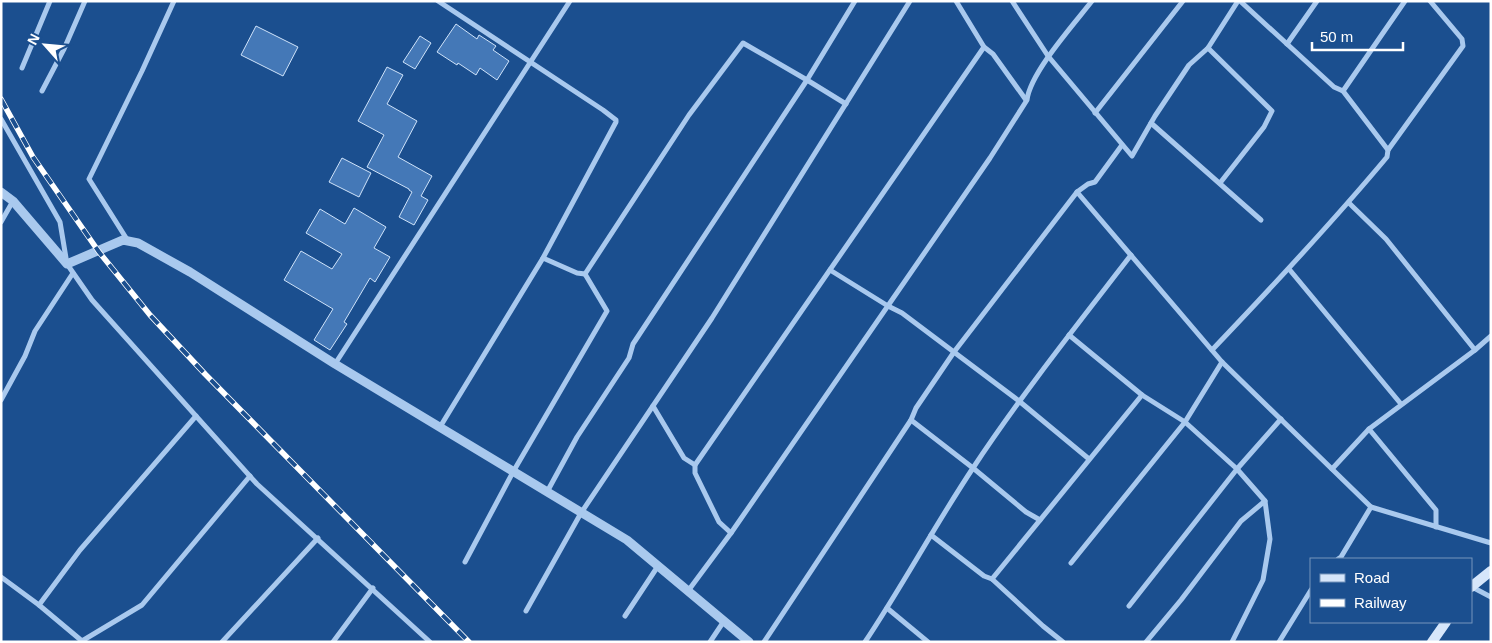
<svg xmlns="http://www.w3.org/2000/svg" width="1492" height="643" viewBox="0 0 1492 643" font-family="Helvetica,sans-serif">
  <rect width="100%" height="100%" fill="#1b4f8f"/>
  <g fill="#4478b7" stroke="#cfe3fa">
    <polygon points="456,24 477,39 479,35 496,46 493,50 509,61 497,80 480,68 476,75 458,63 457,65 437,52"/>
    <polygon points="256,26 298,47 283,76 241,55"/>
    <polygon points="420,36 431,43 415,69 403,62"/>
    <polygon points="387,67 403,75 387,104 417,121 398,157 432,176 421,196 428,200 414,225 399,217 412,192 409,190 409,189 367,167 384,135 358,121"/>
    <polygon points="342,158 371,173 359,197 329,182"/>
    <polygon points="354,208 386,227 374,248 390,257 375,282 370,278 344,322 347,324 330,350 314,340 333,309 284,280 301,251 332,269 342,254 306,233 320,209 345,224"/>
  </g>
  <g fill="none" stroke-linecap="round" stroke-linejoin="round">
    <g stroke="#a9c9ee" stroke-width="5">
      <polyline points="438,1 603,110 616,120 616,122 543,258 440,427"/>
      <polyline points="956,1 984,47 993,54 1026,100"/>
      <polyline points="1012,1 1048,56 1132,156 1155,116 1189,65 1208,48 1238,1"/>
      <polyline points="1240,1 1334,87 1343,91 1388,150"/>
      <polyline points="1287,44 1317,1"/>
      <polyline points="1208,48 1272,111 1264,127 1220,183"/>
      <polyline points="22,68 50,1"/>
      <polyline points="42,91 64,49 85,1"/>
      <polyline points="1343,91 1405,1"/>
      <polyline points="846,104 807,80 855,1"/>
      <polyline points="1095,113 1183,1"/>
      <polyline points="1,119 60,222 67,264 92,300 257,484 430,642"/>
      <polyline points="1151,123 1261,220"/>
      <polyline points="1077,192 1222,362 1371,507 1491,543"/>
      <polyline points="1349,203 1386,239 1475,350"/>
      <polyline points="1,222 13,201"/>
      <polyline points="128,241 89,179 142,71 174,1"/>
      <polyline points="543,258 577,273 585,274"/>
      <polyline points="1289,269 1401,404"/>
      <polyline points="830,270 888,306 902,313 1019,401 1089,459"/>
      <polyline points="1069,335 1142,395 1185,422 1237,469 1265,501 1241,521 1181,600 1146,642"/>
      <path d="M1212,350C1272,287 1331,224 1387,157L1388,150L1463,46L1462,39L1430,1"/>
      <polyline points="335,364 570,1"/>
      <polyline points="1,400 25,356 35,331 73,273"/>
      <polyline points="653,406 684,458 695,465"/>
      <polyline points="911,420 973,468 1026,512 1040,520"/>
      <polyline points="1369,429 1436,510 1436,527"/>
      <polyline points="1332,469 1369,429 1475,350 1491,336"/>
      <polyline points="547,492 577,437 629,358 633,344 807,80 743,43 689,115 585,274"/>
      <polyline points="731,533 719,522 695,473 695,465 984,47"/>
      <polyline points="931,535 984,576 992,579 1043,626 1063,642"/>
      <polyline points="1338,559 1341,557 1371,507"/>
      <polyline points="465,562 513,472 607,311 585,274"/>
      <polyline points="1071,563 1185,422 1222,362"/>
      <polyline points="1,577 39,605 82,641 142,605 250,476"/>
      <polyline points="992,579 1142,395"/>
      <polyline points="1472,587 1491,597"/>
      <path d="M688,591L731,533L990,158L1027,100C1030,73 1074,24 1092,1"/>
      <polyline points="39,605 80,550 196,416"/>
      <polyline points="1129,606 1237,469 1281,419"/>
      <polyline points="887,608 928,642"/>
      <polyline points="526,611 581,513 712,318 910,1"/>
      <polyline points="625,616 658,566"/>
      <polyline points="222,642 318,538"/>
      <polyline points="333,642 373,588"/>
      <polyline points="710,642 724,621"/>
      <polyline points="764,642 911,420 916,408 954,352 1077,192 1088,184 1095,182 1122,145"/>
      <path d="M865,642C903,585 935,525 973,468C1022,394 1077,325 1131,255"/>
      <polyline points="1232,642 1263,580 1270,539 1265,501"/>
      <polyline points="1279,642 1311,590"/>
    </g>
    <polyline stroke="#a9c9ee" stroke-width="9" points="1,192 13,201 67,264 123,240 138,243 190,272 335,364 627,540 749,642"/>
    <g stroke="#d6e6fa" stroke-width="10">
      <polyline points="1471,587 1491,571"/>
      <polyline points="1432,642 1446,622"/>
    </g>
    <defs>
      <polyline id="rail" points="1,99 33,157 99,252 150,315 205,374 469,642"/>
    </defs>
    <use href="#rail" stroke="#fff" stroke-width="5.5"/>
    <use href="#rail" stroke="#1b4f8f" stroke-width="4" stroke-dasharray="11" stroke-linecap="butt"/>
  </g>
  <rect width="1492" height="643" fill="none" stroke="#ffffff" stroke-width="5"/>
  <rect x="1310" y="558" width="162" height="65" fill="#1b4f8f" stroke="#7695bc"/>
  <rect x="1320" y="574" width="25" height="8" fill="#d6e6fa" stroke="#7695bc"/>
  <text x="1354" y="583" font-size="15" fill="#ffffff">Road</text>
  <rect x="1320" y="599" width="25" height="8" fill="#ffffff" stroke="#7695bc"/>
  <text x="1354" y="608" font-size="15" fill="#ffffff">Railway</text>
  <g transform="translate(45 45) rotate(297)" stroke="#1b4f8f" stroke-width="4" paint-order="stroke">
  <path d="M0-4L9 19L0 12L-9 19Z" fill="#ffffff"/>
  <text y="-8" font-size="14" font-weight="bold" text-anchor="middle" fill="#ffffff">N</text>
  </g>
  <path d="M1312 42v8h91v-8" fill="none" stroke="#ffffff" stroke-width="2.5"/>
  <text x="1320" y="42" font-size="15" fill="#ffffff" stroke="#1b4f8f" stroke-width="4" paint-order="stroke">50 m</text>
</svg>
